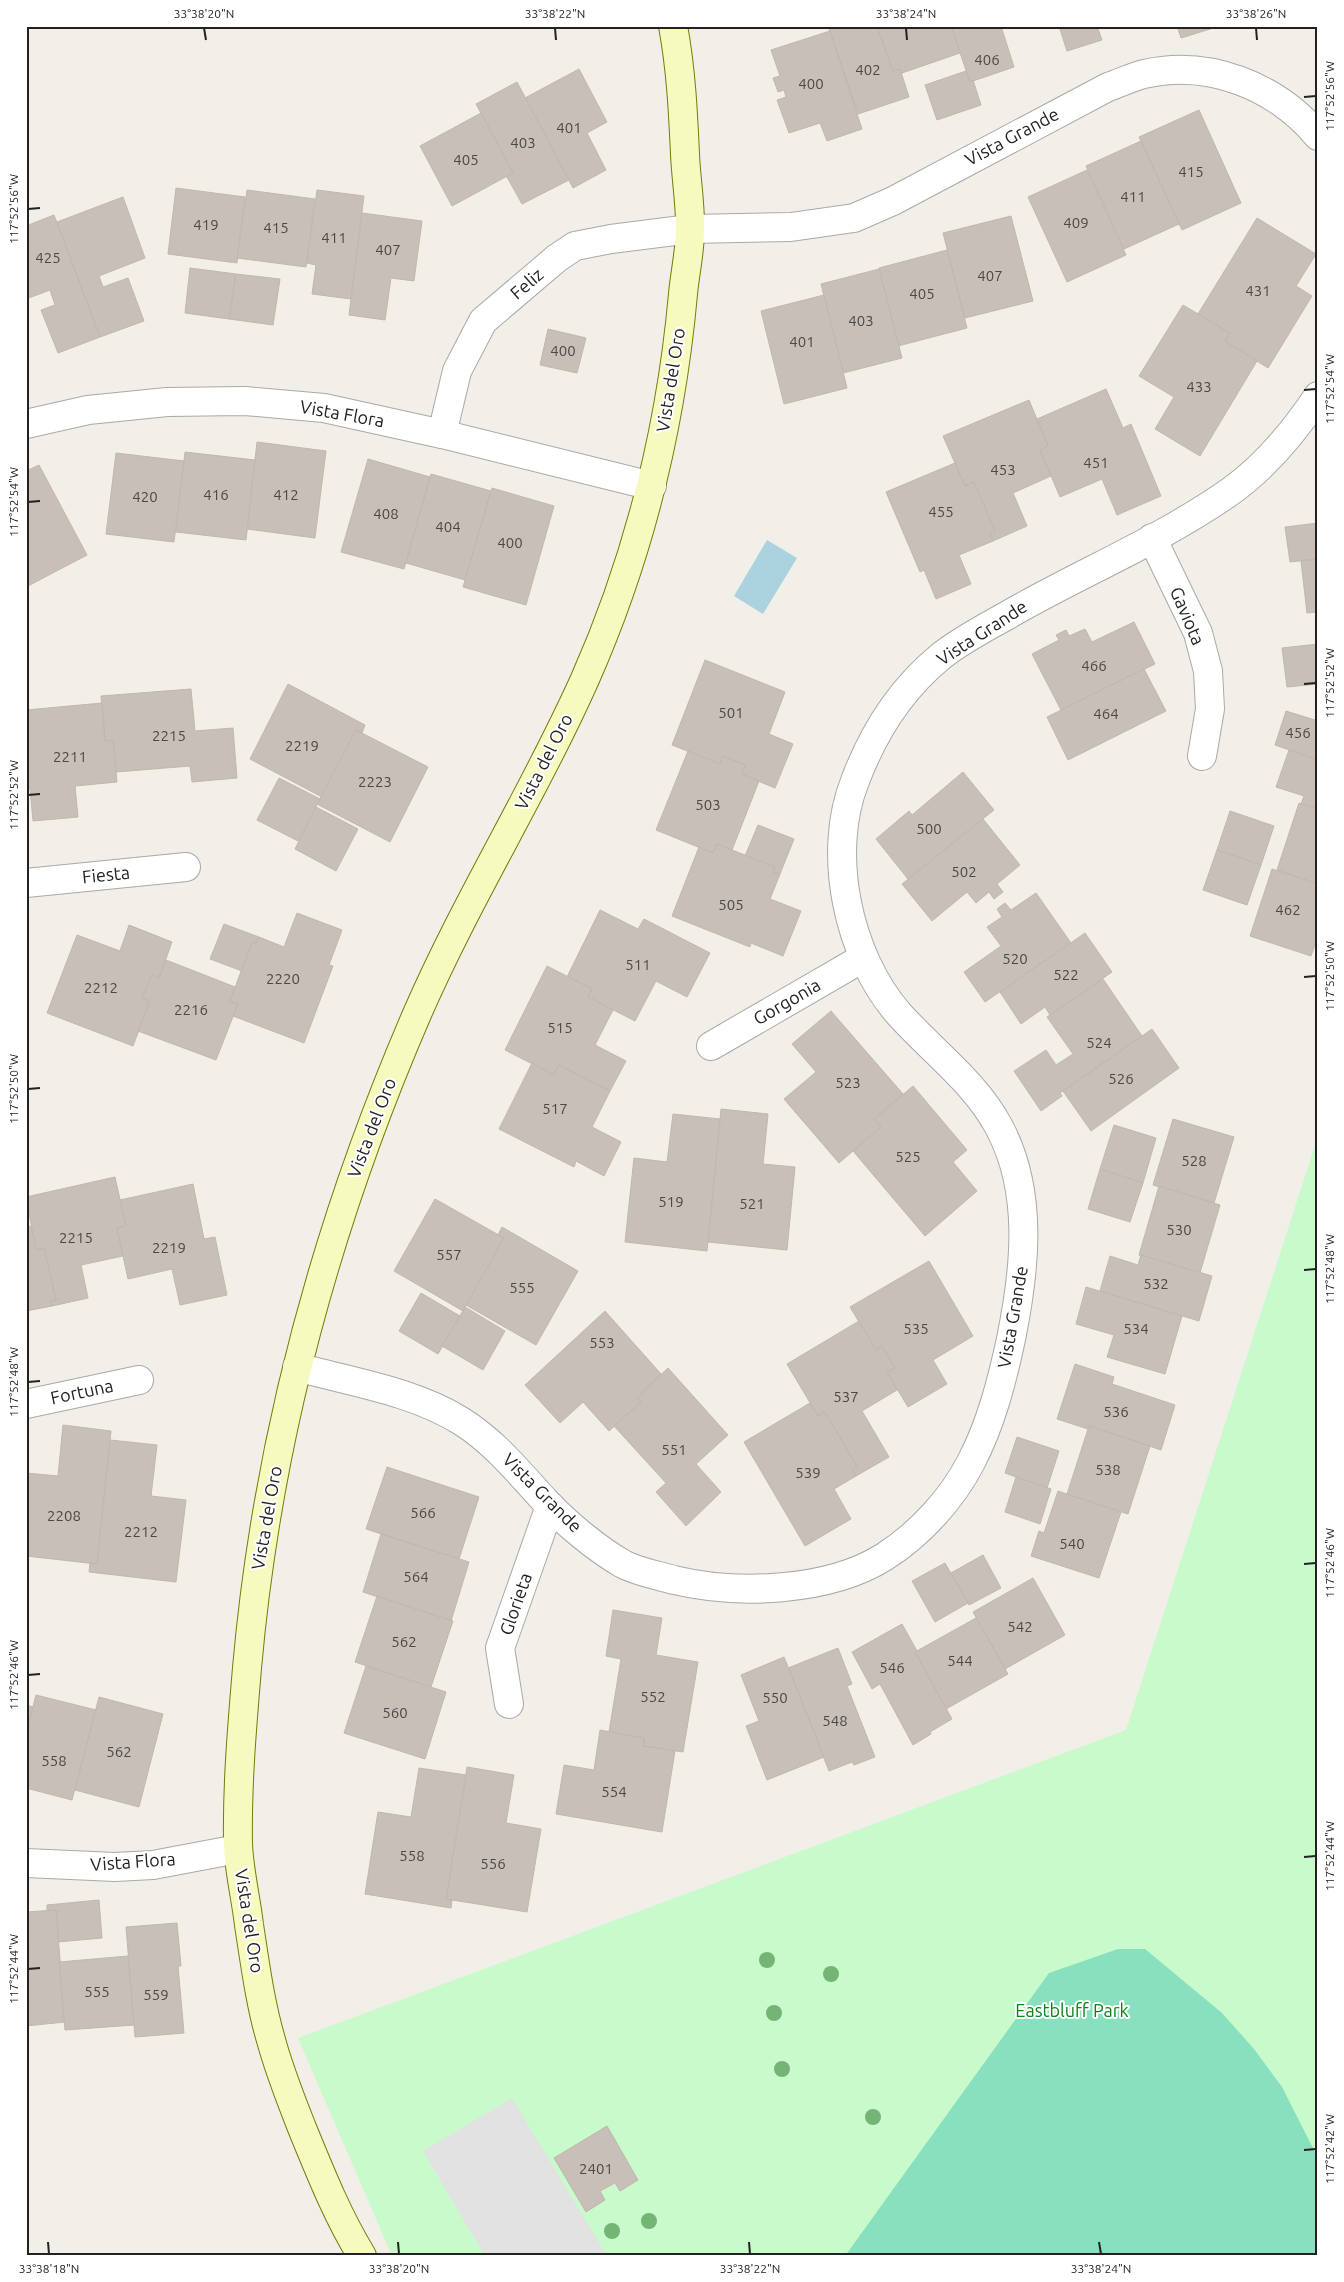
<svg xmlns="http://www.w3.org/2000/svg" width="1344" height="2282" viewBox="0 0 1344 2282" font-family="Ubuntu,sans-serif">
  <rect width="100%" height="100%" fill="#f2efe9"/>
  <polygon fill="#c8facc" points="1318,1136 1318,2256 392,2256 298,2038 1126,1730"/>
  <polygon fill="#88e0be" points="1118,1949 1145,1949 1222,2013 1254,2049 1282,2087 1318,2158 1318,2256 845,2256 1049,1973"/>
  <polygon fill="#e2e2e2" points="512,2098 607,2256 485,2256 423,2151"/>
  <polygon fill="#aad3df" points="767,540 797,558 763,614 734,596"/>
  <g fill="#c7bfb8" stroke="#c4b6ab">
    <polygon points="828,26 877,26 893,71 900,69 909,97 858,114"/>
    <polygon points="877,26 951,26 960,53 902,73 900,69 893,71"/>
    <polygon points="951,26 1001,26 1014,67 970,82"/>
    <polygon points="1059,26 1097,26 1102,40 1067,51"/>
    <polygon points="1177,26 1220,26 1181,38"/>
    <polygon points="830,31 862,129 827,141 820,123 789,133 777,100 786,97 784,90 778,92 773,78 780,76 771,50"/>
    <polygon points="579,69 607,122 587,133 606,170 573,188 525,98"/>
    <polygon points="966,71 970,82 973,80 981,105 937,120 925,85"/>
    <polygon points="517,82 569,180 522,204 507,177 513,173 476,104"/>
    <polygon points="1199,110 1241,203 1182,230 1139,137"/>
    <polygon points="481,113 513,173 452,206 420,146"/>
    <polygon points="1141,141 1179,224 1124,249 1086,166"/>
    <polygon points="1087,170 1126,255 1067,282 1028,197"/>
    <polygon points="176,188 245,197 237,263 168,254"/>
    <polygon points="247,190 315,199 306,267 237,258"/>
    <polygon points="317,190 364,196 351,299 312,294 316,265 307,263"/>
    <polygon points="123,197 145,258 99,276 103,287 128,278 144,321 100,337 57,222"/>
    <polygon points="362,213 422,221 414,281 391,278 385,320 349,315"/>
    <polygon points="54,215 100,337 58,353 41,310 55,305 50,290 26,299 26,226"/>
    <polygon points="1011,216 1033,301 965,318 943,233"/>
    <polygon points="1257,218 1316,254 1296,286 1312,296 1268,368 1225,341 1230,333 1198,314"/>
    <polygon points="947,250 967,328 898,346 879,268"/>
    <polygon points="190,268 236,274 229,319 185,313"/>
    <polygon points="879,269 902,358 843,373 821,284"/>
    <polygon points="236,274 280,279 273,325 229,319"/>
    <polygon points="824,295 847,388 784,404 761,311"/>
    <polygon points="1183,305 1230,333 1225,341 1257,361 1200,456 1155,429 1174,397 1139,376"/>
    <polygon points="548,329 586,338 577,373 540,365"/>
    <polygon points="1106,389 1123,428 1131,424 1161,496 1117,515 1102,479 1060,497 1040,450 1048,446 1037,419"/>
    <polygon points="1029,400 1048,446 1040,450 1051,476 1013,493 1027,526 993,541 990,534 995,531 974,482 965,486 943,436"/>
    <polygon points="257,442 326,451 315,538 247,529"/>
    <polygon points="185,452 255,460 246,540 176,532"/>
    <polygon points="116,453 184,461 174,542 106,534"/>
    <polygon points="368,459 430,477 404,569 341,552"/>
    <polygon points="955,463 965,486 974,482 995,531 990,534 993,541 959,555 971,584 936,599 924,570 920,572 886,492"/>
    <polygon points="39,465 87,555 28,586 26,582 26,471"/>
    <polygon points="431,474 491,491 465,580 406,563"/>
    <polygon points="492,488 554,506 526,605 463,587"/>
    <polygon points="1318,523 1318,559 1290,562 1285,527"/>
    <polygon points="1318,559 1318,612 1307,613 1301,561"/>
    <polygon points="1134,622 1155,664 1061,710 1032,654 1059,640 1056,635 1066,630 1069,636 1085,629 1092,642"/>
    <polygon points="1318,644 1318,684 1287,687 1282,648"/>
    <polygon points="705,660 785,692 769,734 793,744 775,788 741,774 745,765 723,756 720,764 672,745"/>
    <polygon points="1144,669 1166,711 1068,760 1047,717"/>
    <polygon points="288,684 365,725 362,733 356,730 322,797 250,759"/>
    <polygon points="191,689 195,731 233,728 237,778 192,782 190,766 116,772 113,740 105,741 101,696"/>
    <polygon points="102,703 105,741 113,740 117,782 75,786 78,817 33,821 30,789 26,789 26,710"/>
    <polygon points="1286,711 1318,721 1318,760 1275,745"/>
    <polygon points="356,730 428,767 390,842 317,804"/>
    <polygon points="1289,750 1318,760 1318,809 1301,804 1304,796 1276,787"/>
    <polygon points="688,751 720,764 723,756 745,765 741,774 759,781 732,850 717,844 713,853 656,830"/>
    <polygon points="963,772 994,810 908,879 876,839 909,811 912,815"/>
    <polygon points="279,778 320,799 298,841 257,820"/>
    <polygon points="1299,803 1318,809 1318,884 1277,870"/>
    <polygon points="316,807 358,829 336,871 295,849"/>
    <polygon points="1230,811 1274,826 1261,865 1217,850"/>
    <polygon points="983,819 1020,865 997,884 1003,892 994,899 989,892 976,903 967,892 932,921 902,884"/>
    <polygon points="758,825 794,839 780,874 773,872 775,867 745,856"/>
    <polygon points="717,844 775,867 773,872 780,874 770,899 801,911 783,956 751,943 750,947 672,916 699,847 713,853"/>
    <polygon points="1217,850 1261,865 1247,905 1203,890"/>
    <polygon points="1272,869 1318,884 1318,936 1311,956 1250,936"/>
    <polygon points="1036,893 1071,943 985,1002 964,972 1001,946 987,927 1002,917 997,909 1005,903 1011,910"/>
    <polygon points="600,910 638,929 644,919 710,953 687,997 656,981 635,1021 588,997 592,989 567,977"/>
    <polygon points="297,913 342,930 329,965 333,966 304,1043 233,1016 238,1004 230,1001 252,942 256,944 259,937 284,947"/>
    <polygon points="224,924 259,937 256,944 252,942 242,971 210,959"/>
    <polygon points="129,925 172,942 159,978 152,975 142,998 150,1001 133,1046 47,1013 77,935 120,951"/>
    <polygon points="1085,933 1112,972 1050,1015 1045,1007 1021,1024 1000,992"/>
    <polygon points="166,960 235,987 230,1001 238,1004 216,1060 138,1031 150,1001 142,998 152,975 159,978"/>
    <polygon points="547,966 592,989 588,997 613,1010 595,1045 626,1061 610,1091 559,1065 554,1075 505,1050"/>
    <polygon points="1103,979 1142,1036 1060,1093 1062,1096 1041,1111 1014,1071 1046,1050 1056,1065 1073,1054 1047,1017"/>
    <polygon points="831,1011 903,1094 874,1119 881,1127 839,1163 784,1099 816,1072 792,1044"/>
    <polygon points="1152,1029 1179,1068 1091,1131 1063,1091"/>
    <polygon points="532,1063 554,1075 559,1065 610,1091 592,1127 621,1142 604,1176 576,1161 574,1167 499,1129"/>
    <polygon points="913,1086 967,1150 953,1162 977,1191 925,1236 853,1151 881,1127 874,1119"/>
    <polygon points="721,1109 768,1114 763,1164 795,1167 787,1250 708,1242"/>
    <polygon points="673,1114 720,1119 707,1251 625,1242 634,1158 667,1162"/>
    <polygon points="1173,1119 1234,1137 1214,1203 1153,1185"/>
    <polygon points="1114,1125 1156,1138 1143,1183 1100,1169"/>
    <polygon points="1100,1169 1143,1183 1130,1222 1088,1209"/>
    <polygon points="115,1177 126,1226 117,1228 123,1256 81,1265 88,1298 52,1306 51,1301 56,1300 44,1248 36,1250 26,1197"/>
    <polygon points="193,1184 204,1239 215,1237 227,1295 180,1305 172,1269 128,1279 117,1228 126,1226 120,1200"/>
    <polygon points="1159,1186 1220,1205 1200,1273 1139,1255"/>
    <polygon points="435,1199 504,1238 463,1311 394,1271"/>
    <polygon points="31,1226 36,1250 44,1248 56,1300 51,1301 52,1306 26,1311 26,1227"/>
    <polygon points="502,1227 578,1271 536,1345 466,1305 504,1238 498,1235"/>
    <polygon points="1141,1255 1212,1276 1199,1321 1100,1291 1110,1256 1138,1265"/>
    <polygon points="929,1261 973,1336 933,1360 947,1384 908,1407 887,1372 895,1368 882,1346 876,1350 850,1307"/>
    <polygon points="1086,1287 1182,1316 1165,1374 1107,1357 1114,1335 1076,1324"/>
    <polygon points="421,1293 460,1316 438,1354 399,1331"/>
    <polygon points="465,1307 505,1331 483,1370 442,1346"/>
    <polygon points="605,1311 661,1374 637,1397 641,1402 609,1431 583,1402 560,1423 525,1385"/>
    <polygon points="859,1321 876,1350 882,1346 895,1368 887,1372 897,1390 862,1411 889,1457 856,1476 852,1469 857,1467 825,1412 818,1416 787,1364"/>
    <polygon points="1075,1364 1114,1377 1112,1384 1175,1405 1161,1450 1089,1426 1088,1429 1057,1419"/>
    <polygon points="668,1368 728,1435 696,1464 721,1492 686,1526 656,1492 666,1483 614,1426 641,1402 637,1397"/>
    <polygon points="810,1403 818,1416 825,1412 857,1467 852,1469 856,1476 834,1489 851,1519 805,1546 744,1442"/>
    <polygon points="63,1425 111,1431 97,1564 26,1556 26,1473 58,1476"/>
    <polygon points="1089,1426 1150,1446 1128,1514 1067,1494"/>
    <polygon points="1017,1437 1059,1451 1047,1488 1005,1473"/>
    <polygon points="110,1440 157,1445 151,1496 186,1500 176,1582 89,1572 90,1563 97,1564"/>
    <polygon points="387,1467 479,1497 459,1559 366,1529"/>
    <polygon points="1016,1477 1051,1489 1040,1524 1005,1512"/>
    <polygon points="1058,1491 1121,1512 1099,1578 1031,1556 1039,1531 1044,1533"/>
    <polygon points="381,1534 469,1562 451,1621 363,1592"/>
    <polygon points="983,1555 1001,1588 969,1605 951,1573"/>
    <polygon points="945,1563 968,1603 935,1622 912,1581"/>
    <polygon points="1033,1578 1065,1635 1005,1669 973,1612"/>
    <polygon points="377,1596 453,1621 431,1687 355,1662"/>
    <polygon points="613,1610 662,1618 656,1655 698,1662 683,1752 643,1746 644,1738 609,1732 621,1659 606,1656"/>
    <polygon points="976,1618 1008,1674 946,1709 915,1652"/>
    <polygon points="902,1624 917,1651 915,1652 952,1719 930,1732 931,1734 913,1745 880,1684 872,1689 852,1652"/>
    <polygon points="838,1648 852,1684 847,1686 875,1757 854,1765 852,1762 829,1771 788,1668"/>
    <polygon points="784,1657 824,1757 767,1780 746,1726 759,1721 741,1675"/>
    <polygon points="366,1666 446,1692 425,1759 344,1733"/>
    <polygon points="36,1695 96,1710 72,1800 26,1788 26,1733"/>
    <polygon points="99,1697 163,1714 139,1807 75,1790"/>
    <polygon points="26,1705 33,1707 26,1733"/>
    <polygon points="600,1730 644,1738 643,1746 675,1751 662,1832 556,1814 564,1765 594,1770"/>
    <polygon points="467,1767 514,1775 506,1823 541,1829 527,1912 446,1899"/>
    <polygon points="419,1768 466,1775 446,1899 452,1900 451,1908 365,1894 378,1812 411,1817"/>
    <polygon points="99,1900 102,1938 58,1942 56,1910 47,1910 47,1905"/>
    <polygon points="56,1910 65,2022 26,2026 26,1959 30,1958 29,1949 26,1950 26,1912"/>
    <polygon points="177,1923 181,1966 178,1966 184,2033 135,2037 126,1927"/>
    <polygon points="128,1956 134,2025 65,2030 59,1962"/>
    <polygon points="607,2126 638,2180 620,2191 615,2183 600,2191 605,2200 586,2212 554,2158"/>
  </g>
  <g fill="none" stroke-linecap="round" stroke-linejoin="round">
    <defs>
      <g id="street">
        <polyline points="26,424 88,410 167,402 245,401 324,408 442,434 652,486"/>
        <path d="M442,434L457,371L483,321L557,258L575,246L611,239L690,229L791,227L854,218L893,201L1108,87C1120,83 1132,77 1144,74C1209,59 1276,86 1318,136"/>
        <polyline points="1152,538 1198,633 1208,671 1210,709 1202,756"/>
        <polyline points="26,883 186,867"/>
        <polyline points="711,1046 863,958"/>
        <path d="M297,1367C351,1382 413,1391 461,1421C496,1443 519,1473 547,1503C567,1524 597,1549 623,1564C638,1572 657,1575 674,1580C737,1595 828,1592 884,1557C920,1534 952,1499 971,1462C991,1424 1002,1381 1011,1339C1025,1270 1034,1192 999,1127C975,1082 933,1052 899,1014C848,956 826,853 855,781C873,733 900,690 940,657C962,639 989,626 1013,612C1085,571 1163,539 1231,491C1266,466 1294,432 1318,396"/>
        <polyline points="26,1404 139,1380"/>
        <polyline points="509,1704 500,1648 550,1506"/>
        <polyline points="26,1863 115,1867 153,1865 238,1849"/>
      </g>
      <path id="secondary" d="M362,2256C337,2215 320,2172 302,2128C291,2100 279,2070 271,2040C260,2003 255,1963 249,1925C246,1898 239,1871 238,1844C237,1785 242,1727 247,1668C267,1442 327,1222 417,1014C467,899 534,793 585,679C639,557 671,427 683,294C685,271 691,248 690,224C690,201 686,178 685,154C683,111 681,69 673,26"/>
    </defs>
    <use href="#street" stroke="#a9a9a9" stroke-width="30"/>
    <use href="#secondary" stroke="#707d05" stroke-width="30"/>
    <use href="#street" stroke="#fff" stroke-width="28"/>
    <use href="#secondary" stroke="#f7fabf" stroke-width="28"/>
  </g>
  <g fill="#74b475">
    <circle cx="767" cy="1960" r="8"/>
    <circle cx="831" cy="1974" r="8"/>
    <circle cx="774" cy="2013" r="8"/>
    <circle cx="782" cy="2069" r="8"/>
    <circle cx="873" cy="2117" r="8"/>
    <circle cx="649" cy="2221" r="8"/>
    <circle cx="612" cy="2231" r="8"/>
  </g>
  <path fill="none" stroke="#222" stroke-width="2" d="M204,28L206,40M555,28L556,40M906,28L907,40M1256,28L1257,40M1304,97L1316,96M28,209L40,208M1304,390L1316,389M28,502L40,501M1304,684L1316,683M28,795L40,794M1304,977L1316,976M28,1089L40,1088M1304,1270L1316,1269M28,1382L40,1381M1304,1564L1316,1563M28,1675L40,1674M1304,1857L1316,1856M28,1969L40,1968M1304,2150L1316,2149M48,2242L49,2254M398,2242L399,2254M749,2242L750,2254M1099,2242L1101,2254"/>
  <g text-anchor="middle" stroke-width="4" stroke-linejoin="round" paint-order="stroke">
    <g font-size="15" fill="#4b4948">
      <text x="987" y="65">406</text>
      <text x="868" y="75">402</text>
      <text x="811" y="89">400</text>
      <text x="569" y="133">401</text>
      <text x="523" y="148">403</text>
      <text x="466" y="165">405</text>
      <text x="1191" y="177">415</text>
      <text x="1133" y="202">411</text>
      <text x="1076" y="228">409</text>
      <text x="206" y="230">419</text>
      <text x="276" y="233">415</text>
      <text x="334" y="243">411</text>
      <text x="388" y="255">407</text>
      <text x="48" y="263">425</text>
      <text x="990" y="281">407</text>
      <text x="1258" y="296">431</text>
      <text x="922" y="299">405</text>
      <text x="861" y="326">403</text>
      <text x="802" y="347">401</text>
      <text x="563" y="356">400</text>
      <text x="1199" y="392">433</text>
      <text x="1096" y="468">451</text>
      <text x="1003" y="475">453</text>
      <text x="216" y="500">416</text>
      <text x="286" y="500">412</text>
      <text x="145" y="502">420</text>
      <text x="941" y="517">455</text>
      <text x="386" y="519">408</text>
      <text x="448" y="532">404</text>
      <text x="510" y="548">400</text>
      <text x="1094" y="671">466</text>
      <text x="731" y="718">501</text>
      <text x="1106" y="719">464</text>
      <text x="1298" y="738">456</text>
      <text x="169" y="741">2215</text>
      <text x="302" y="751">2219</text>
      <text x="70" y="762">2211</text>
      <text x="375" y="787">2223</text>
      <text x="708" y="810">503</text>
      <text x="929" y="834">500</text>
      <text x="964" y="877">502</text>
      <text x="731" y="910">505</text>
      <text x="1288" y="915">462</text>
      <text x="1015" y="964">520</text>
      <text x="638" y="970">511</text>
      <text x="1066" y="980">522</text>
      <text x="283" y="984">2220</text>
      <text x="101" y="993">2212</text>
      <text x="191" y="1015">2216</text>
      <text x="560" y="1033">515</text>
      <text x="1099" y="1048">524</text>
      <text x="1121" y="1084">526</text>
      <text x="848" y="1088">523</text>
      <text x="555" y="1114">517</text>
      <text x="908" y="1162">525</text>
      <text x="1194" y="1166">528</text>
      <text x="671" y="1207">519</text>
      <text x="752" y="1209">521</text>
      <text x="1179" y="1235">530</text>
      <text x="76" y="1243">2215</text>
      <text x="169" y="1253">2219</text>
      <text x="449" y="1260">557</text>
      <text x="1156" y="1289">532</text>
      <text x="522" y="1293">555</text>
      <text x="916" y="1334">535</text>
      <text x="1136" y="1334">534</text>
      <text x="602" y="1348">553</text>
      <text x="846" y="1402">537</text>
      <text x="1116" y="1417">536</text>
      <text x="674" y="1455">551</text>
      <text x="1108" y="1475">538</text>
      <text x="808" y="1478">539</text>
      <text x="423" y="1518">566</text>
      <text x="64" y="1521">2208</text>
      <text x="141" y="1537">2212</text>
      <text x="1072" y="1549">540</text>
      <text x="416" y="1582">564</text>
      <text x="1020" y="1632">542</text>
      <text x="404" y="1647">562</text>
      <text x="960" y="1666">544</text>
      <text x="892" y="1673">546</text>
      <text x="653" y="1702">552</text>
      <text x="775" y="1703">550</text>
      <text x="395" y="1718">560</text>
      <text x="835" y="1726">548</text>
      <text x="119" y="1757">562</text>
      <text x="54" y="1766">558</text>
      <text x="614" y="1797">554</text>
      <text x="412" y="1861">558</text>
      <text x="493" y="1869">556</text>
      <text x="97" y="1997">555</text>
      <text x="156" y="2000">559</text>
      <text x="596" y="2174">2401</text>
    </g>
    <g font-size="18" fill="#222" stroke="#fff">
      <text transform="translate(1012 137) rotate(-28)" y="6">Vista Grande</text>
      <text transform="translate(527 284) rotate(-41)" y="6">Feliz</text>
      <text transform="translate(671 380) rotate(-81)" y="6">Vista del Oro</text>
      <text transform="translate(342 414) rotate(10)" y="6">Vista Flora</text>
      <text transform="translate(1187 616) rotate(67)" y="6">Gaviota</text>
      <text transform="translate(982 633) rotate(-33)" y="6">Vista Grande</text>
      <text transform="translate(544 762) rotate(-63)" y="6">Vista del Oro</text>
      <text transform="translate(106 875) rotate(-6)" y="6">Fiesta</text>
      <text transform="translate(787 1002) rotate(-30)" y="6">Gorgonia</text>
      <text transform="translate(372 1128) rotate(-69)" y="6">Vista del Oro</text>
      <text transform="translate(1013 1317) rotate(-80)" y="6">Vista Grande</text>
      <text transform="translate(82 1392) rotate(-12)" y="6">Fortuna</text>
      <text transform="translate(542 1493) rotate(45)" y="6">Vista Grande</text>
      <text transform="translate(267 1518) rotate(-80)" y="6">Vista del Oro</text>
      <text transform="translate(516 1604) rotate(-71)" y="6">Glorieta</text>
      <text transform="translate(133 1862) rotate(-4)" y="6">Vista Flora</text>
      <text transform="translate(249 1921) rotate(81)" y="6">Vista del Oro</text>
    </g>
    <g font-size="18" fill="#0c8416" stroke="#fff">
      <text x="1072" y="2017">Eastbluff Park</text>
    </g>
  </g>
  <rect width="1344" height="2282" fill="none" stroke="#ffffff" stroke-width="55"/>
  <rect x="28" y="28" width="1288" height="2226" fill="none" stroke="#222" stroke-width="2"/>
  <g font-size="12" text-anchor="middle" fill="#222">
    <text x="204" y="18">33°38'20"N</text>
    <text x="555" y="18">33°38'22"N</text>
    <text x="906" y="18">33°38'24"N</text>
    <text x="1256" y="18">33°38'26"N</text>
    <text transform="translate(1330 96) rotate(-90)" y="4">117°52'56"W</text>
    <text transform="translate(14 209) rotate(-90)" y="4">117°52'56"W</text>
    <text transform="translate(1330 389) rotate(-90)" y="4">117°52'54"W</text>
    <text transform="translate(14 502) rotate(-90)" y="4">117°52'54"W</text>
    <text transform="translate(1330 683) rotate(-90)" y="4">117°52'52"W</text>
    <text transform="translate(14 795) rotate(-90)" y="4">117°52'52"W</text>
    <text transform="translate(1330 976) rotate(-90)" y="4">117°52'50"W</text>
    <text transform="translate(14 1089) rotate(-90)" y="4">117°52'50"W</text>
    <text transform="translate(1330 1269) rotate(-90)" y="4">117°52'48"W</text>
    <text transform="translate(14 1382) rotate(-90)" y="4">117°52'48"W</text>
    <text transform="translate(1330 1563) rotate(-90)" y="4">117°52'46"W</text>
    <text transform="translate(14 1675) rotate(-90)" y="4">117°52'46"W</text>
    <text transform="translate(1330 1856) rotate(-90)" y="4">117°52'44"W</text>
    <text transform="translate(14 1969) rotate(-90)" y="4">117°52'44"W</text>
    <text transform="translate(1330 2149) rotate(-90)" y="4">117°52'42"W</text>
    <text x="49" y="2273">33°38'18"N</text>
    <text x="399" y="2273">33°38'20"N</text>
    <text x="750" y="2273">33°38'22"N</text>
    <text x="1101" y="2273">33°38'24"N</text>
  </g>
</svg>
